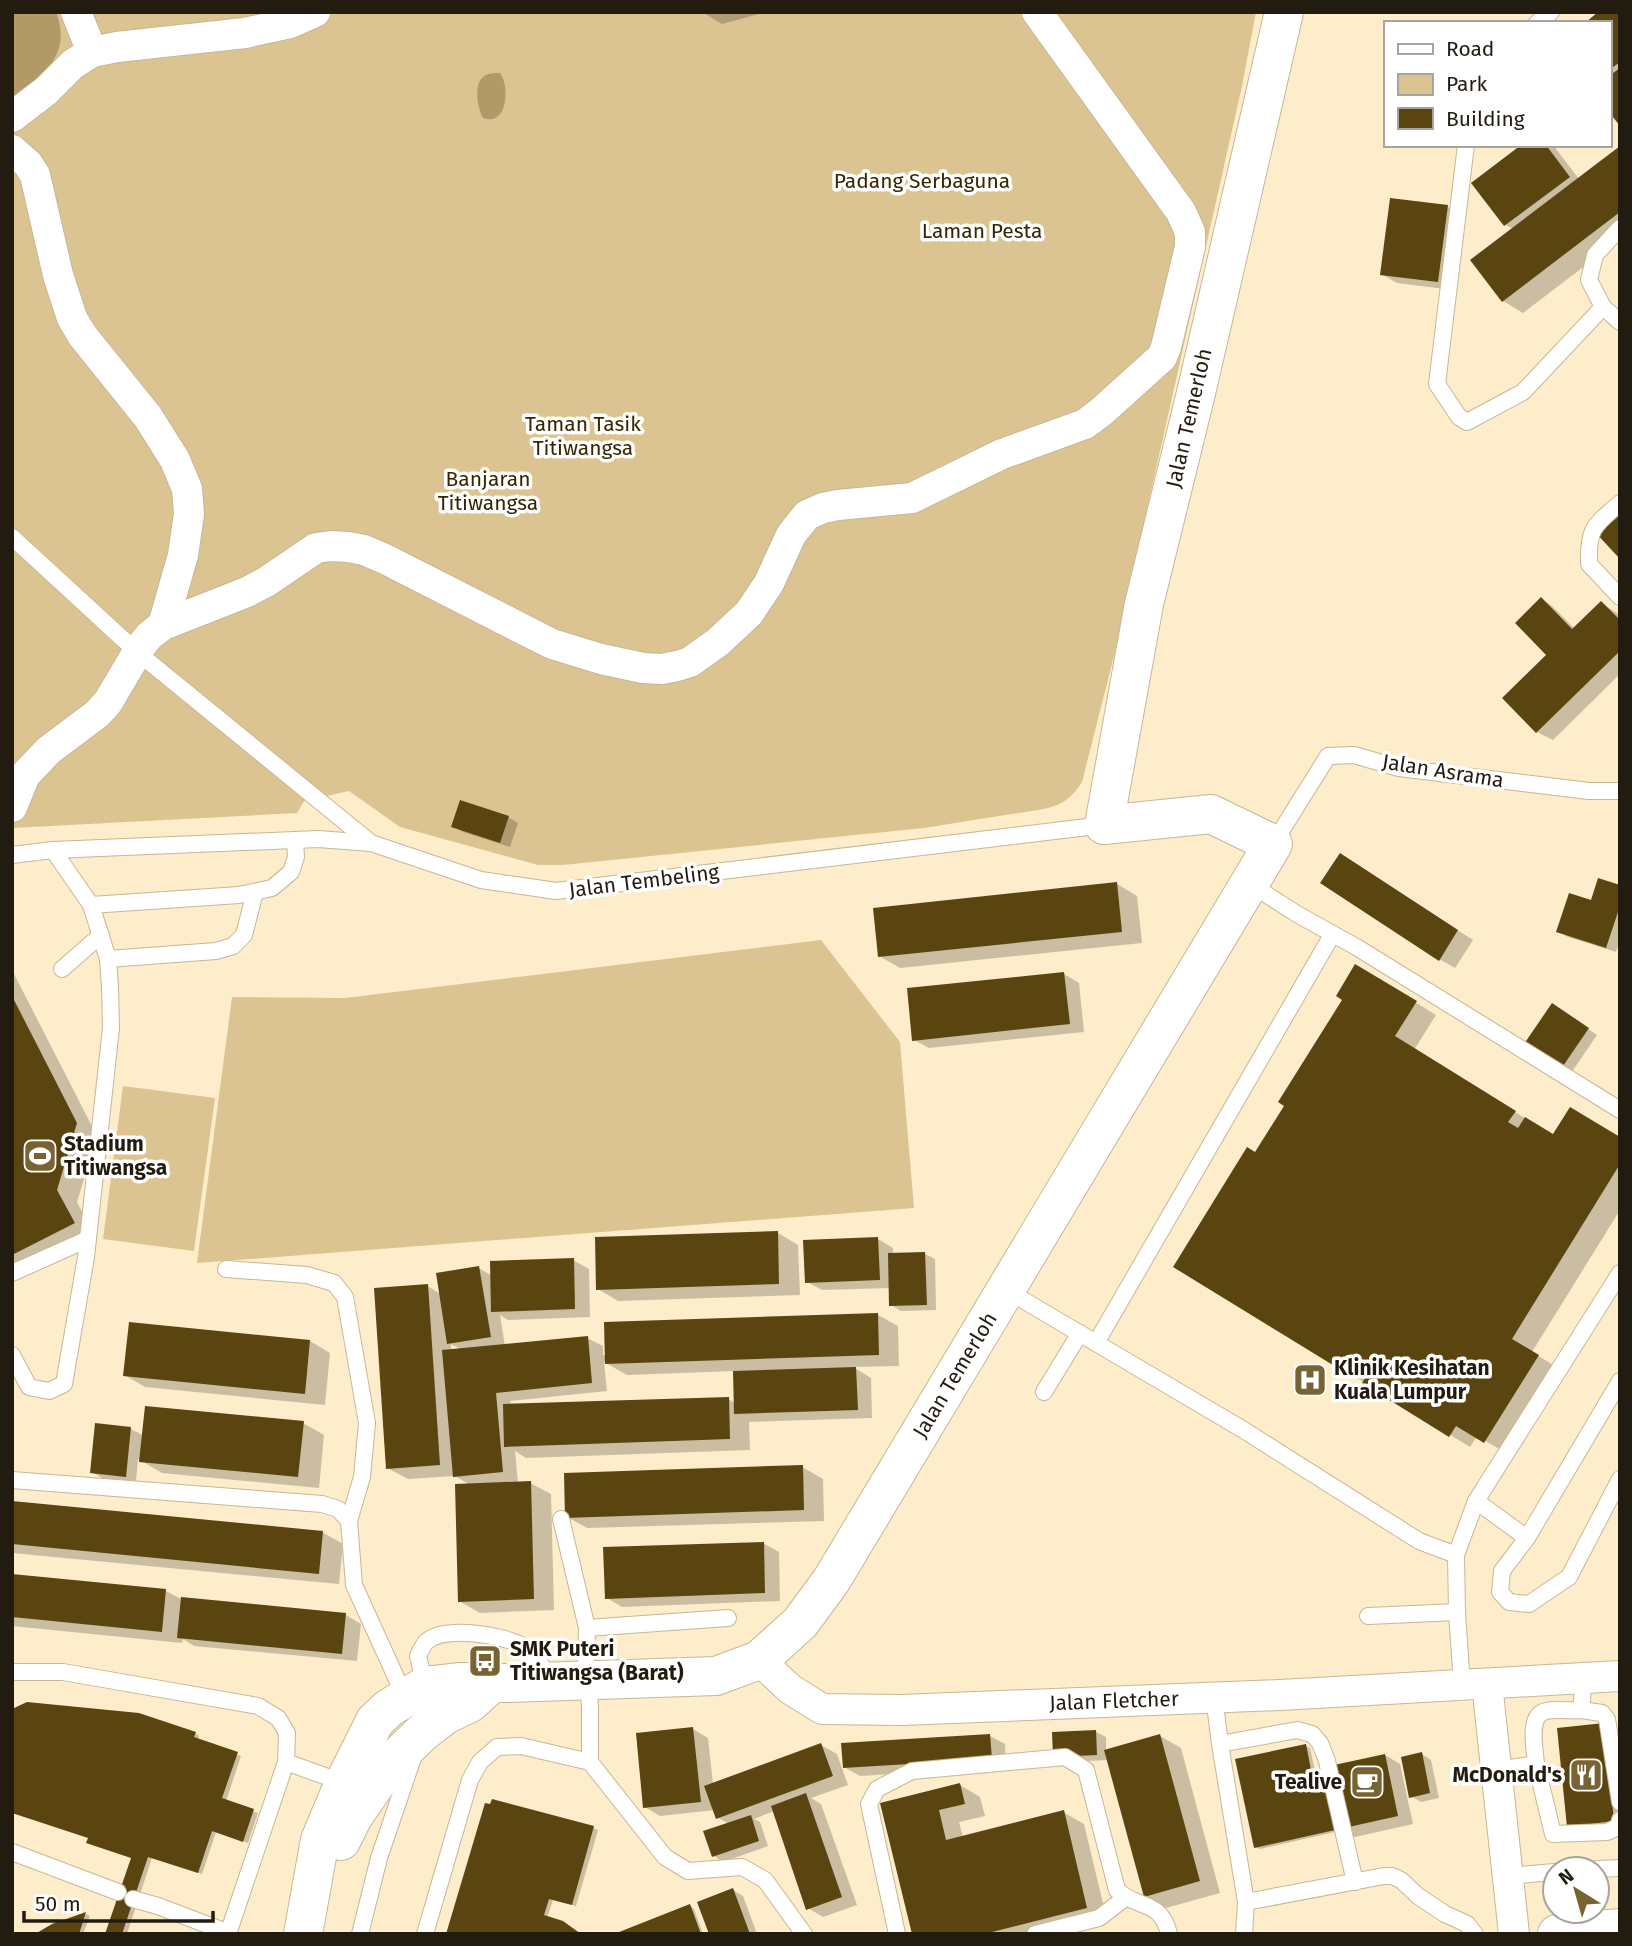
<svg xmlns="http://www.w3.org/2000/svg" width="1632" height="1946" viewBox="0 0 1632 1946" font-family="'Fira Sans',sans-serif">
  <rect width="100%" height="100%" fill="#fdedca"/>
  <g fill="#dbc492">
    <path d="M12,12H1256L1242,86L1114,656L1082,782C1073,797 1062,805 1044,809L924,828L563,865H538L400,827L349,791L304,801L297,813L12,828Z"/>
    <polygon points="821,940 900,1042 914,1208 197,1263 232,997 345,998"/>
    <polygon points="123,1086 215,1098 194,1251 103,1239"/>
  </g>
  <g fill="#b19a68">
    <path d="M12,12H56C73,55 42,76 12,100Z"/>
    <path d="M500,73C510,86 508,127 483,118C478,109 473,85 483,77C487,73 494,73 500,73Z"/>
  </g>
  <g fill="#0003" fill-rule="evenodd">
    <polygon points="702,12 758,12 759,14 722,24"/>
    <polygon points="1601,12 1620,12 1620,123 1609,109 1609,23"/>
    <polygon points="1524,145 1553,145 1579,179 1620,148 1620,239 1523,313 1503,301 1513,229 1506,225 1474,183"/>
    <polygon points="1448,207 1463,216 1453,290 1397,283 1381,274"/>
    <polygon points="1541,600 1551,605 1575,629 1601,603 1620,615 1620,674 1553,740 1537,732 1548,655"/>
    <polygon points="508,817 518,823 510,847 463,832 453,826"/>
    <polygon points="1356,864 1473,940 1455,968 1439,959"/>
    <polygon points="1117,884 1137,896 1142,943 900,968 879,956"/>
    <polygon points="1620,887 1620,940 1616,952 1568,937 1558,931 1592,902"/>
    <polygon points="12,970 97,1136 77,1202 94,1235 12,1277"/>
    <polygon points="1064,974 1079,983 1084,1032 929,1048 914,1040"/>
    <polygon points="1376,978 1436,1015 1414,1050 1554,1136 1620,1138 1620,1210 1532,1352 1558,1368 1506,1453 1477,1436 1470,1447 1175,1267 1256,1154"/>
    <polygon points="1562,1011 1597,1035 1571,1073 1562,1067"/>
    <polygon points="778,1233 798,1245 800,1295 618,1301 598,1289"/>
    <polygon points="878,1239 893,1248 893,1255 925,1254 935,1259 936,1310 901,1311 891,1305 891,1288 822,1290 807,1282"/>
    <path d="M573,1260L589,1269L590,1317L508,1320L500,1315L505,1346L587,1338L603,1346V1355H606L878,1315L898,1326L899,1366L853,1367L871,1378L872,1418L749,1422L750,1450L526,1458L515,1451L518,1483H530L551,1494L554,1610L480,1613L459,1601L470,1485L455,1476L408,1479L387,1468L427,1286L441,1294L479,1268L492,1276ZM451,1344L462,1350L451,1351ZM604,1362L627,1375L735,1371V1403L728,1399L511,1406L510,1401L607,1391Z"/>
    <polygon points="310,1341 330,1353 325,1405 145,1387 124,1375"/>
    <polygon points="303,1423 324,1435 319,1488 162,1473 138,1459 136,1481 102,1478 92,1472 131,1429 144,1436"/>
    <polygon points="802,1467 823,1479 824,1521 587,1528 567,1517"/>
    <polygon points="12,1502 322,1532 343,1544 339,1584 12,1553"/>
    <polygon points="763,1543 779,1552 780,1601 622,1607 607,1598"/>
    <polygon points="12,1576 166,1591 181,1599 346,1615 361,1624 357,1661 194,1646 183,1639 182,1643 12,1626"/>
    <polygon points="1604,1725 1619,1733 1620,1830 1569,1826"/>
    <polygon points="693,1729 708,1738 713,1784 821,1745 837,1754 848,1785 811,1798 821,1804 857,1905 823,1917 808,1908 774,1811 754,1819 760,1822 768,1846 723,1862 714,1856 729,1824 717,1817 715,1810 660,1816 645,1807"/>
    <polygon points="1096,1732 1106,1737 1106,1751 1160,1736 1181,1748 1220,1893 1166,1908 1146,1896 1109,1760 1065,1762"/>
    <polygon points="195,1733 199,1736 198,1740 241,1756 226,1801 258,1813 248,1843 216,1832 202,1874 152,1858 127,1934 107,1934"/>
    <polygon points="990,1736 1005,1744 1006,1767 860,1776 844,1767"/>
    <polygon points="1306,1746 1310,1748 1315,1771 1385,1755 1400,1764 1413,1824 1355,1837 1344,1830 1260,1849 1255,1847"/>
    <polygon points="1422,1754 1431,1760 1439,1798 1421,1802 1411,1796"/>
    <polygon points="960,1785 980,1797 985,1816 959,1822 963,1837 1063,1812 1084,1824 1107,1920 1050,1934 913,1934 882,1804"/>
    <polygon points="593,1828 598,1830 576,1906 553,1900 547,1918 448,1934"/>
    <polygon points="733,1890 743,1896 757,1934 711,1934"/>
    <polygon points="690,1906 694,1909 703,1934 618,1934"/>
    <polygon points="86,1914 90,1916 83,1934 38,1934 53,1926"/>
  </g>
  <g fill="#5a4511">
    <polygon points="1598,12 1620,13 1620,62 1609,70 1609,23 1585,23"/>
    <polygon points="1620,68 1620,126 1609,112 1609,76"/>
    <polygon points="1521,145 1546,145 1570,177 1504,226 1471,183"/>
    <polygon points="1620,146 1620,212 1502,302 1470,260"/>
    <polygon points="1390,198 1448,205 1438,282 1380,275"/>
    <polygon points="1620,509 1620,559 1595,532"/>
    <polygon points="1541,597 1572,629 1601,601 1620,620 1620,651 1536,733 1502,698 1546,655 1515,623"/>
    <polygon points="460,800 509,816 500,843 451,827"/>
    <polygon points="1340,853 1458,930 1439,961 1320,883"/>
    <polygon points="1598,878 1620,885 1620,906 1606,948 1556,932 1569,893 1591,900"/>
    <polygon points="1117,882 1122,932 878,957 873,908"/>
    <polygon points="1355,964 1417,1001 1395,1036 1516,1111 1508,1122 1518,1128 1525,1117 1553,1134 1570,1107 1620,1137 1620,1164 1512,1339 1539,1355 1484,1443 1456,1426 1449,1437 1362,1383 1369,1372 1361,1367 1354,1378 1173,1267 1247,1147 1255,1152 1284,1106 1278,1102 1342,1000 1336,996"/>
    <polygon points="1064,972 1070,1024 912,1041 907,988"/>
    <polygon points="12,996 77,1123 57,1190 75,1223 12,1255"/>
    <polygon points="1552,1003 1589,1028 1561,1069 1524,1044"/>
    <polygon points="778,1231 779,1284 596,1290 595,1237"/>
    <polygon points="878,1237 880,1280 805,1283 803,1240"/>
    <polygon points="925,1252 927,1305 889,1306 888,1253"/>
    <polygon points="574,1258 575,1309 491,1312 490,1261"/>
    <polygon points="479,1266 491,1337 447,1344 436,1273"/>
    <polygon points="428,1284 440,1465 386,1469 374,1288"/>
    <polygon points="878,1313 879,1355 605,1364 604,1322"/>
    <polygon points="129,1322 310,1340 305,1394 123,1376"/>
    <polygon points="588,1336 592,1383 496,1393 503,1472 453,1477 442,1350"/>
    <polygon points="856,1367 858,1410 734,1414 733,1371"/>
    <polygon points="729,1397 730,1439 504,1447 503,1404"/>
    <polygon points="145,1406 304,1421 298,1477 139,1462"/>
    <polygon points="95,1423 131,1427 126,1477 90,1473"/>
    <polygon points="803,1465 804,1510 565,1518 564,1473"/>
    <polygon points="531,1481 534,1599 458,1602 455,1484"/>
    <polygon points="12,1501 323,1531 319,1574 12,1544"/>
    <polygon points="764,1542 765,1593 605,1599 603,1547"/>
    <polygon points="12,1574 166,1589 162,1632 12,1617"/>
    <polygon points="181,1597 346,1613 342,1654 177,1638"/>
    <polygon points="27,1702 139,1713 196,1732 194,1737 238,1752 222,1798 254,1809 243,1842 212,1831 198,1873 148,1857 122,1934 105,1934 131,1858 86,1843 88,1838 12,1813 12,1709"/>
    <polygon points="1604,1723 1614,1821 1567,1827 1557,1728"/>
    <polygon points="693,1727 701,1802 643,1808 636,1733"/>
    <polygon points="1096,1730 1097,1755 1053,1757 1052,1732"/>
    <polygon points="990,1734 992,1759 843,1768 841,1743"/>
    <polygon points="1160,1734 1200,1881 1144,1897 1104,1750"/>
    <polygon points="821,1743 833,1776 716,1819 704,1786"/>
    <polygon points="1306,1744 1311,1770 1385,1754 1398,1816 1254,1848 1235,1759"/>
    <polygon points="1422,1752 1430,1793 1409,1798 1401,1757"/>
    <polygon points="960,1783 965,1804 939,1810 946,1840 1064,1810 1087,1908 984,1934 912,1934 880,1803"/>
    <polygon points="806,1793 842,1897 806,1910 771,1806"/>
    <polygon points="492,1799 594,1826 572,1905 549,1899 544,1915 563,1921 581,1934 446,1934 485,1803 490,1804"/>
    <polygon points="751,1815 759,1841 712,1857 703,1831"/>
    <polygon points="733,1888 750,1934 709,1934 697,1902"/>
    <polygon points="690,1904 701,1934 614,1934"/>
    <polygon points="86,1912 79,1934 35,1934 52,1924"/>
  </g>
  <g fill="none" stroke-linecap="round" stroke-linejoin="round">
    <defs>
      <g id="lane">
        <polyline points="1537,23 1551,12"/>
        <polyline points="1466,145 1437,384 1459,417 1467,422 1523,392 1603,307"/>
        <polyline points="1620,228 1595,255 1589,280 1603,307 1620,322"/>
        <path d="M1620,503C1594,526 1588,527 1589,564L1620,597"/>
        <polyline points="12,537 137,652 371,843"/>
        <polyline points="1273,844 1328,756 1354,755 1399,768 1589,791 1620,791"/>
        <polyline points="12,855 53,850 318,839 371,843 481,880 556,891 1104,825"/>
        <polyline points="1250,884 1297,914 1358,948 1620,1110"/>
        <polyline points="91,905 239,895 272,888 291,872 296,857 295,841"/>
        <polyline points="108,959 216,951 233,946 244,935 255,892"/>
        <polyline points="62,969 101,935"/>
        <polyline points="226,1269 307,1275 334,1283 345,1297 367,1423 362,1477 349,1521"/>
        <polyline points="12,1273 88,1239"/>
        <polyline points="1006,1290 1242,1429 1419,1541 1456,1555"/>
        <polyline points="1096,1343 1332,935"/>
        <polyline points="12,1355 29,1387 49,1391 64,1384 86,1257 111,1028 110,987 108,959 91,905 53,850"/>
        <polyline points="1620,1381 1527,1538 1502,1571 1500,1592 1509,1602 1529,1604 1569,1577 1620,1479"/>
        <polyline points="1044,1392 1080,1333"/>
        <polyline points="12,1480 322,1504 338,1509 349,1521 354,1585 405,1697"/>
        <polyline points="1476,1501 1527,1538"/>
        <polyline points="561,1519 587,1628 586,1664 590,1706 590,1762 665,1857 688,1871 742,1867 765,1880 804,1934"/>
        <polyline points="1368,1616 1457,1612"/>
        <polyline points="587,1628 728,1618"/>
        <polyline points="12,1672 63,1672 258,1706 278,1718 287,1733 286,1762 228,1934"/>
        <polyline points="1584,1678 1581,1710 1602,1713 1607,1719 1620,1802"/>
        <polyline points="1462,1685 1457,1612 1456,1555 1476,1501 1620,1273"/>
        <path d="M425,1686L418,1656C420,1652 423,1645 426,1642C445,1625 503,1635 523,1646C537,1654 543,1668 549,1681"/>
        <polyline points="1214,1697 1220,1744"/>
        <polyline points="286,1762 344,1783"/>
        <path d="M1536,1764C1535,1749 1527,1715 1546,1711C1557,1709 1570,1711 1581,1710"/>
        <polyline points="1496,1770 1536,1764 1553,1834 1607,1832 1618,1827 1620,1820"/>
        <polyline points="12,1852 118,1892"/>
        <polyline points="1597,1869 1620,1868"/>
        <polyline points="1507,1876 1555,1872"/>
        <polyline points="133,1899 158,1906 229,1933"/>
        <polyline points="1246,1902 1220,1744 1297,1730 1312,1734 1320,1743 1327,1761 1355,1882"/>
        <polyline points="360,1934 379,1858 414,1755"/>
        <polyline points="425,1934 470,1780 480,1762 497,1747 521,1746 590,1762"/>
        <path d="M897,1934L869,1804L877,1789L912,1771L1065,1757L1086,1770L1117,1890C1138,1910 1161,1899 1169,1934"/>
        <polyline points="1035,1934 1099,1918 1125,1898"/>
        <polyline points="1244,1934 1246,1902 1384,1876 1392,1876 1401,1880 1418,1896 1445,1914 1467,1924 1475,1934"/>
      </g>
      <g id="street">
        <polyline points="76,12 92,52"/>
        <polyline points="12,117 46,91 73,64 92,52 117,47 245,33 290,23 315,12"/>
        <polyline points="12,150 28,164 35,175 58,275 72,318 82,335 148,417 175,460 187,489 189,514 183,555 163,625"/>
        <polyline points="12,807 25,775 49,750 97,714 108,702 141,646 149,636 163,625 247,592 266,582 316,548 331,546 348,547 364,550 385,559 552,644 601,659 643,668 662,669 677,666 690,662 718,642 749,613 769,583 791,535 807,515 823,508 838,505 912,498 1002,454 1085,424 1101,412 1162,357 1166,347 1190,247 1190,232 1181,212 1037,12"/>
        <polyline points="759,1660 790,1689 822,1709 901,1710 1280,1695 1620,1676"/>
        <polyline points="1487,1684 1514,1934"/>
      </g>
      <g id="secondary">
        <polyline points="341,1841 353,1817 382,1775 400,1754 422,1733 445,1715 470,1703 491,1684"/>
        <polyline points="303,1934 320,1840 344,1783 375,1721 389,1708 425,1686 461,1682 506,1683 716,1676 759,1660 800,1623 831,1581 1273,844 1211,814 1104,825 1144,604 1196,393 1284,12"/>
      </g>
      <polyline id="primary" points="1557,1934 1620,1928"/>
    </defs>
    <use href="#lane" stroke="#c6b796" stroke-width="18"/>
    <use href="#street" stroke="#c6b796" stroke-width="32"/>
    <use href="#secondary" stroke="#c6b796" stroke-width="40"/>
    <use href="#primary" stroke="#c6b796" stroke-width="40"/>
    <use href="#lane" stroke="#fff" stroke-width="16"/>
    <use href="#street" stroke="#fff" stroke-width="30"/>
    <use href="#secondary" stroke="#fff" stroke-width="38"/>
    <use href="#primary" stroke="#fff" stroke-width="38"/>
  </g>
  <defs>
    <symbol id="stadium-square" viewBox="-11 -11 22 22"><rect x="-9" y="-9" width="18" height="18" rx="4" fill="#786333" stroke="#fff"/><path d="M0-5a6.5 5 0 1 0 0 10a6.5 5 0 1 0 0-10ZM-3.5-1.8h7v3.6h-7Z" fill="#fff"/></symbol>
    <symbol id="hospital-square" viewBox="-11 -11 22 22"><rect x="-9" y="-9" width="18" height="18" rx="4" fill="#786333" stroke="#fff"/><path d="M-5-5h3v3.5h4V-5h3V5h-3V1.5h-4V5h-3Z" fill="#fff"/></symbol>
    <symbol id="bus-square" viewBox="-11 -11 22 22"><rect x="-9" y="-9" width="18" height="18" rx="4" fill="#786333" stroke="#fff"/><path d="M-5-6H5V4H4V6H2V4H-2V6H-4V4H-5ZM-3.5-4V0h7V-4ZM-3.5 1.2v1.5H-2V1.2ZM2 1.2v1.5H3.5V1.2Z" fill="#fff"/></symbol>
    <symbol id="restaurant-square" viewBox="-11 -11 22 22"><rect x="-9" y="-9" width="18" height="18" rx="4" fill="#786333" stroke="#fff"/><path d="M-5-6h1v4h1v-4h1v4h1v-4h1v5L-1.5 .5V6h-2V.5L-5-1ZM5-6V6H3V1.5H1.5Q1.5-4 5-6Z" fill="#fff"/></symbol>
    <symbol id="cafe-square" viewBox="-11 -11 22 22"><rect x="-9" y="-9" width="18" height="18" rx="4" fill="#786333" stroke="#fff"/><path d="M-5.5-4.5H6V0H3Q3 3.5 0 3.5H-2.5Q-5.5 3.5-5.5 0ZM3-3.2v2h1.7v-2ZM-6 4.5H4V6H-6Z" fill="#fff"/></symbol>
  </defs>
  <g fill-rule="evenodd">
    <use href="#stadium-square" x="21" y="1137" width="38" height="38"/>
    <use href="#hospital-square" x="1291" y="1361" width="38" height="38"/>
    <use href="#bus-square" x="466" y="1642" width="38" height="38"/>
    <use href="#restaurant-square" x="1567" y="1756" width="38" height="38"/>
    <use href="#cafe-square" x="1348" y="1763" width="38" height="38"/>
  </g>
  <g text-anchor="middle" stroke-width="7" stroke-linejoin="round" paint-order="stroke">
    <g font-size="21" fill="#372700" stroke="#fff">
      <text x="922" y="188">Padang Serbaguna</text>
      <text x="982" y="238">Laman Pesta</text>
      <text x="583" y="431">Taman Tasik<tspan x="583" dy="24">Titiwangsa</tspan></text>
      <text x="488" y="486">Banjaran<tspan x="488" dy="24">Titiwangsa</tspan></text>
    </g>
    <g font-size="21" fill="#221c10" stroke="#fff">
      <text transform="translate(1189 418) rotate(-77)" y="7">Jalan Temerloh</text>
      <text transform="translate(1443 771) rotate(9)" y="7">Jalan Asrama</text>
      <text transform="translate(644 881) rotate(-7)" y="7">Jalan Tembeling</text>
      <text transform="translate(955 1375) rotate(-59)" y="7">Jalan Temerloh</text>
      <text transform="translate(1114 1701) rotate(-2)" y="7">Jalan Fletcher</text>
    </g>
    <g font-size="21" font-weight="bold" fill="#221c10" stroke="#fff" text-anchor="start">
      <text x="64" y="1151">Stadium<tspan x="64" dy="24">Titiwangsa</tspan></text>
      <text x="1334" y="1375">Klinik Kesihatan<tspan x="1334" dy="24">Kuala Lumpur</tspan></text>
      <text x="510" y="1656">SMK Puteri<tspan x="510" dy="24">Titiwangsa (Barat)</tspan></text>
      <text x="1562" y="1782" text-anchor="end">McDonald's</text>
      <text x="1342" y="1789" text-anchor="end">Tealive</text>
    </g>
  </g>
  <rect width="1632" height="1946" fill="none" stroke="#221c10" stroke-width="28"/>
  <rect x="1384" y="21" width="228" height="126" fill="#ffffff" stroke="#a7a49f" stroke-width="2"/>
  <rect x="1398" y="44" width="35" height="10" fill="#ffffff" stroke="#a7a49f" stroke-width="2"/>
  <text x="1446" y="56" font-size="21" fill="#221c10">Road</text>
  <rect x="1398" y="74" width="35" height="21" fill="#dbc492" stroke="#a7a49f" stroke-width="2"/>
  <text x="1446" y="91" font-size="21" fill="#221c10">Park</text>
  <rect x="1398" y="108" width="35" height="21" fill="#5a4511" stroke="#a7a49f" stroke-width="2"/>
  <text x="1446" y="126" font-size="21" fill="#221c10">Building</text>
  <g transform="translate(1576 1890) rotate(323)"><circle r="33" fill="#ffffff" stroke="#a7a49f" stroke-width="2"/>
  <path d="M0-5L12 26L0 18L-12 26Z" fill="#786333"/>
  <text y="-10" font-size="19" font-weight="bold" text-anchor="middle" fill="#221c10">N</text>
  </g>
  <path d="M24 1911v10h189v-10" fill="none" stroke="#221c10" stroke-width="3.5"/>
  <text x="35" y="1911" font-size="21" fill="#221c10" stroke="#ffffff" stroke-width="5" paint-order="stroke">50 m</text>
</svg>
